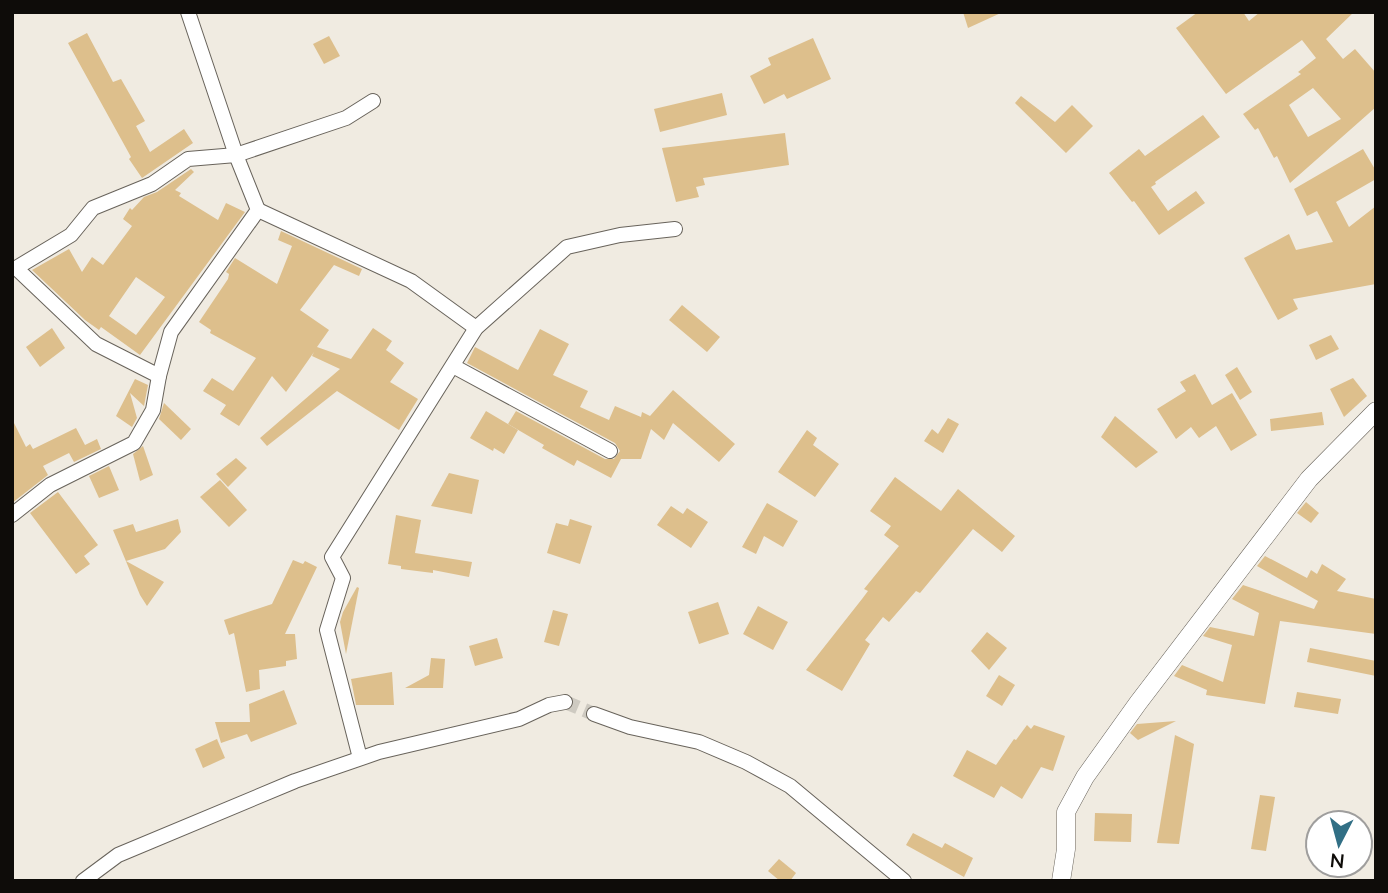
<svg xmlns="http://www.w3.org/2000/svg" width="1388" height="893" viewBox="0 0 1388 893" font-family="Lato,sans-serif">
  <rect width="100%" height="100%" fill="#f0ebe1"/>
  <g fill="#ddbf8c" fill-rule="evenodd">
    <polygon points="963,12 1003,12 968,28"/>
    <path d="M1198,12H1243L1249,21L1260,12H1354L1326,39L1343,59L1355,49L1376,73V107L1290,183L1277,156L1274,158L1258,128L1255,130L1243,114L1301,74L1298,72L1316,58L1302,40L1226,94L1176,28ZM1313,88L1341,119L1308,137L1289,105Z"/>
    <polygon points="87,33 113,82 121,79 145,121 136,126 150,152 184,129 193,143 142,178 129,159 131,157 68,43"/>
    <polygon points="329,36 340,56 324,64 313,44"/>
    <polygon points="813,38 831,79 787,99 784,94 764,104 750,76 771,65 768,58"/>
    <polygon points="722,93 727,115 660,132 654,109"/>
    <polygon points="1021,96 1055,122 1072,105 1093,126 1066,153 1015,103"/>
    <polygon points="1203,115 1220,137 1155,182 1156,184 1151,187 1168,211 1196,191 1205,203 1159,235 1134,201 1132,202 1109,173 1139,149 1145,156"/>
    <polygon points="785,133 789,165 703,178 705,185 696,187 699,197 676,202 662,148"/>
    <polygon points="1363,149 1376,171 1376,179 1336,202 1349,227 1376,206 1376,284 1293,299 1298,309 1278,320 1244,258 1289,234 1296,250 1333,242 1317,211 1307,216 1294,189"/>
    <path d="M191,169L194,172L175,190L181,193L179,196L218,220L226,203L245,212L140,355L101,327L99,330L85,320L32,270L69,249L82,272L92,257L103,265L132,226L123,219L130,208L132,210L144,197L157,192ZM136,277L165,297L136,335L109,316Z"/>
    <polygon points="281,231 362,269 359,276 334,265 300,310 329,330 317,347 351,359 373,328 392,341 386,350 404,363 390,382 418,399 399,430 337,391 267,446 260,438 340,369 312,356 314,352 286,392 272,376 239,426 220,414 226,405 203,391 212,378 233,391 256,358 210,333 211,330 199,322 228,279 229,274 226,272 235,258 277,284 292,246 278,240"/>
    <polygon points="682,305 720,337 707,352 669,320"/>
    <polygon points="52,328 65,348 40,367 26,347"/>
    <polygon points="540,329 569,344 553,375 588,391 580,407 609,420 615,406 641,417 642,412 650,416 673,390 735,444 719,462 673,423 664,440 651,429 641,459 621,459 611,478 577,460 574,466 542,448 544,445 508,424 516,411 605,459 614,459 620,451 615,443 467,363 475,347 518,370"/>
    <polygon points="1331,335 1339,349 1316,360 1309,345"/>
    <polygon points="1237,367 1252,392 1240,400 1225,375"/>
    <polygon points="1195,374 1212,405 1232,393 1257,435 1231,451 1216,426 1199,438 1191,427 1176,439 1157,409 1186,391 1180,382"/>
    <polygon points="1353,378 1367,396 1344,417 1330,389"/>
    <polygon points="135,379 148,385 144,406 130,393 137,418 132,427 116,416"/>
    <polygon points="164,403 191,429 181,440 159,419"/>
    <polygon points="486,411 518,430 504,454 494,448 493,451 470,438"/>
    <polygon points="1322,412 1324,425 1271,431 1270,419"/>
    <polygon points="1115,416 1158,452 1136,468 1101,437"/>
    <polygon points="948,418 959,424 943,453 924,441 932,429 938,434"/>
    <polygon points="12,419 26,447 30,444 33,449 76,428 85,445 97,439 101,449 74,462 69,453 43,466 48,475 12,503"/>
    <polygon points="807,430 817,438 813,445 839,464 815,497 778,472"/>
    <polygon points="143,446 153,475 140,481 133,454"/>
    <polygon points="236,458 247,468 228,487 216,474"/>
    <polygon points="109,466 119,490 99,498 89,476"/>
    <polygon points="449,473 479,480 472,514 431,506"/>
    <polygon points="895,477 941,511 958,489 1015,536 1002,552 973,529 920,593 916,591 889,622 883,617 865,640 870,644 842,691 806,670 862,599 868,591 864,589 899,546 884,535 891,526 870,511"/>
    <polygon points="220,480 247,510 229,527 200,497"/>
    <polygon points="58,492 98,545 84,556 90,564 76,574 30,513"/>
    <polygon points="1306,502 1319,513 1311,523 1297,513"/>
    <polygon points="767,503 798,521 783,547 764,536 756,554 742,547"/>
    <polygon points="671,506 683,514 687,508 708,522 691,548 657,525"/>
    <polygon points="396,515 421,520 415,553 472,562 469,577 433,570 433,573 401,569 401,566 388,564"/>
    <polygon points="178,519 181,532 165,549 126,561 164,582 147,606 140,595 113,530 133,524 136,532"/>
    <polygon points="570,519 592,526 580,564 547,553 556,523 568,526"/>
    <polygon points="1265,556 1307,578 1311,570 1317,574 1322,564 1346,579 1337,591 1376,599 1376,634 1280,621 1265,704 1206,695 1207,690 1174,676 1182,665 1223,682 1232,645 1203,636 1210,627 1254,636 1259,613 1232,599 1243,585 1314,609 1318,601 1257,566"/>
    <polygon points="293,560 303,564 305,561 317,567 285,634 295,634 297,659 286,661 286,666 259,670 260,689 246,692 234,633 229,635 224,620 272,604"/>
    <polygon points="357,587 359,588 346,654 340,622 343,612"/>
    <polygon points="718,602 729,634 699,644 688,612"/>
    <polygon points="758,606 788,622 773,650 743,634"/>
    <polygon points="553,610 568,614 559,646 544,642"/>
    <polygon points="987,632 1007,648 989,670 971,651"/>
    <polygon points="497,638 503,658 475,666 469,646"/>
    <polygon points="1310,648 1376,661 1376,676 1307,662"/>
    <polygon points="431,658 445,659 443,688 405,688 429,675"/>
    <polygon points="392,672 394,705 356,705 351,679"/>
    <polygon points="999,675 1015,685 1002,706 986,696"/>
    <polygon points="284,690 297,724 251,742 247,734 221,743 215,722 250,722 249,704"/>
    <polygon points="1297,692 1341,699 1338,714 1294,707"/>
    <polygon points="1176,721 1138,740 1130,733 1137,724"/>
    <polygon points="1027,725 1031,729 1034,725 1065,736 1053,771 1041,767 1022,799 1001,786 994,798 953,776 967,750 996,765 1014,739 1016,740"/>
    <polygon points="1175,735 1194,744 1179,844 1157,843"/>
    <polygon points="217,739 225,758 203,768 195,749"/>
    <polygon points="1260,795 1275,797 1266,851 1251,849"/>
    <polygon points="1095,813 1132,814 1131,842 1094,841"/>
    <polygon points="913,833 942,848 945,843 973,858 964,877 906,845"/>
    <polygon points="779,859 796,873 790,881 780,881 768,871"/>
  </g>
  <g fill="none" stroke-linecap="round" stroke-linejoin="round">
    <polyline stroke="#cecac1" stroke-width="14" stroke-dasharray="14 7" stroke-linecap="butt" points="565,702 594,714"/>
    <defs>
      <g id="minor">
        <polyline points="258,210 411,281 476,328"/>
        <polyline points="453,366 610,451"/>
        <polyline points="159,376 96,344 16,268 71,235 93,208 152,184 188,159 236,155 346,118 373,101"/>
        <polyline points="12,515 50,485 134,443 153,410 159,376 171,332 258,210 236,155 188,12"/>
        <polyline points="594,714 630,727 699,742 746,762 790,786 904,881"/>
        <polyline points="360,758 327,630 343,578 332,557 476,328 567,247 620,235 675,229"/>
        <polyline points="83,881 118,855 295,781 379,752 519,719 549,705 565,702"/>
      </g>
      <polyline id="tertiary" points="1061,881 1066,849 1066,812 1085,777 1138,703 1309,479 1376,411"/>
    </defs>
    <use href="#minor" stroke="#68635b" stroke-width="16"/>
    <use href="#tertiary" stroke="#68635b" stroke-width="19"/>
    <use href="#minor" stroke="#fff" stroke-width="14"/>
    <use href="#tertiary" stroke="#fff" stroke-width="18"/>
  </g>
  <rect width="1388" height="893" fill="none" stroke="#0e0c09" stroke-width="28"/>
  <g transform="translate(1339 844) rotate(186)"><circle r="33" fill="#ffffff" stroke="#9f9e9d" stroke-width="2"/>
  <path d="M0-5L12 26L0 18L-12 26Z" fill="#316f85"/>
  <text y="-10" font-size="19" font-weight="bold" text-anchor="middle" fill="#0e0c09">N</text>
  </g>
</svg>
